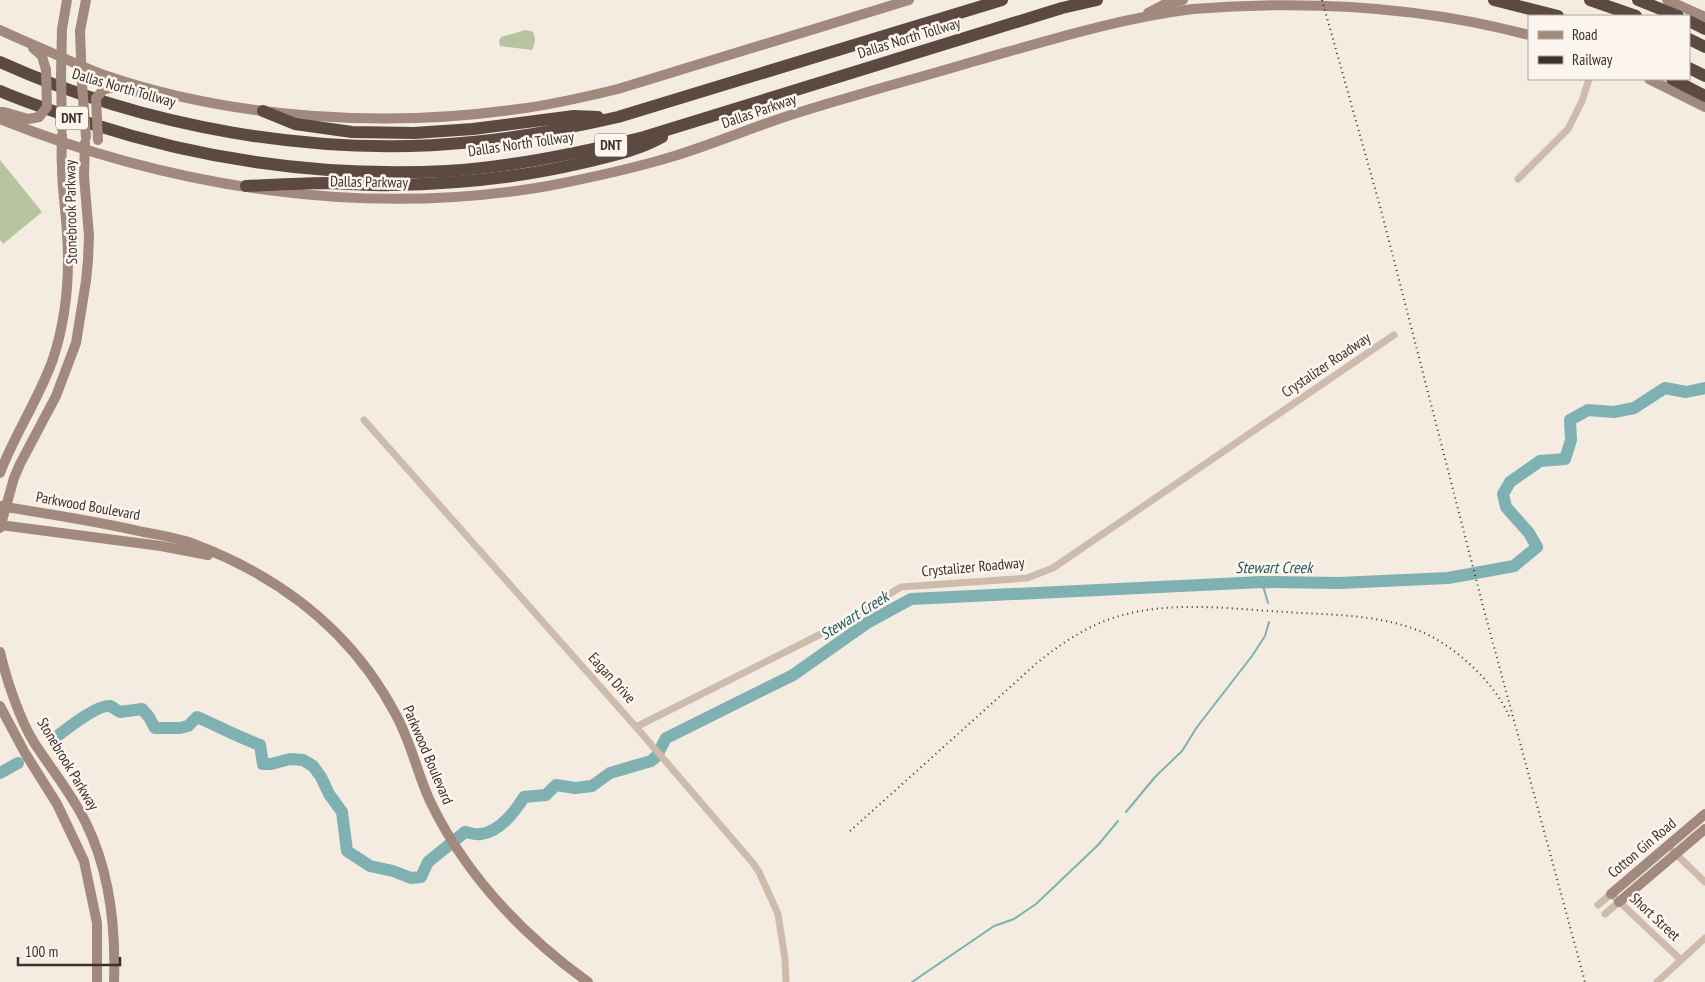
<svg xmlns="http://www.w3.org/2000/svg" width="1705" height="982" viewBox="0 0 1705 982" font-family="'PT Sans Narrow',sans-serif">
  <rect width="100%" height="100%" fill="#f4ebe1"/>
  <g fill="#b8c4a0">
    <path d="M526,30L533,32C536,38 535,44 532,50L500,46L499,41L501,37Z"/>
    <polygon points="0,160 42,212 3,244 0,240"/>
  </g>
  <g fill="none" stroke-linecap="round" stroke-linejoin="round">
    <g stroke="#7fb0b2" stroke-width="2">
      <polyline points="1262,582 1268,603"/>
      <polyline points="1126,812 1155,777 1182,751 1197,727 1252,656 1265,636 1269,622"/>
      <polyline points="912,982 994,926 1014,919 1036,904 1098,845 1118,821"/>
    </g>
    <g stroke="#7fb0b2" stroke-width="12">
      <path d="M52,740C63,732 97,704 110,706C113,707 116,710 120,712L142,709L149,717L155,728H180L188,726L197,717C218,726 238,737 260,745L263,764H271L290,759L303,760L313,766L321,777L329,794L342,812L347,851L370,866L393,871L411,878L421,877L428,862L465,832C470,833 476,835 481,834C499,832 515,812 524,797L546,795L556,785L575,788L592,786L610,773L651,761L656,757L666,738L793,675L867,623L911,599L1262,582L1339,583L1448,578L1514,566L1537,547L1529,533L1506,507L1503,494L1510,482L1540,461L1565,459L1571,440L1570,420L1588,410L1614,412L1634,408L1665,388L1686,392L1705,388"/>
      <polyline points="0,773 18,763"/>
    </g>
    <g stroke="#cdbbac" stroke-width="7">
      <polyline points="1518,179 1568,129 1582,101 1589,79"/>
      <polyline points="364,420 636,727 753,863 759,872 778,914 785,959 786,982"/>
      <polyline points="636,727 835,627 901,587 1027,578 1053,568 1394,335"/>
      <polyline points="1673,851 1705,882"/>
      <polyline points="1598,905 1611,894 1681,960"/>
      <polyline points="1605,914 1619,902"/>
      <polyline points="1657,982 1705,938"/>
    </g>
    <g stroke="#a18a7d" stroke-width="10">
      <polyline points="1667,0 1705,17"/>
      <polyline points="1148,13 1167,3 1183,0"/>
      <path d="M0,30C19,39 39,47 59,56C75,63 91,71 107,76C234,119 386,128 518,109C552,105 585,97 618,89L909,0"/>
      <polyline points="33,48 42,56 46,70"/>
      <polyline points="61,75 62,29 67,0"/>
      <polyline points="1649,79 1705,107"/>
      <polyline points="82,84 80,31 86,0"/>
      <polyline points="104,89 118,87 161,98 174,96"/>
      <polyline points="0,112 4,112 28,119 39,117"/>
      <path d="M0,119C172,188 364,218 548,186C589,178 631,169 671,157C714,144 755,126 797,113C858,94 918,78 979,60C1050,40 1120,18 1193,9C1306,0 1420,6 1529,35"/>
      <path d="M0,473C15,433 39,399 53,359C66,319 70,276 67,234C66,212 62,189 62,166C61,156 62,146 62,135"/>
      <path d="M0,506C48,514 96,521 143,532C160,535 178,538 194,544C281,577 352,631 396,715C411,742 417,773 430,801C465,874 523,935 588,982"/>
      <polyline points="0,525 161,546 208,555"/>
      <polyline points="0,528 14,478 20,464 56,396 76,343 86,281 88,260 89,236 84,176 85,143"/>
      <path d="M0,652C6,678 20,721 35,744C52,770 72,794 86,823C110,872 116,928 114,982"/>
      <polyline points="0,706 25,753 57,804 84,861 97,923 97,982"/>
      <polyline points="1611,894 1705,814"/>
      <polyline points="1619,902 1705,829"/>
    </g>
    <g stroke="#5c4a42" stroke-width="12">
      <polyline points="1494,0 1558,16"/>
      <polyline points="1590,0 1636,16"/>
      <polyline points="1638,0 1678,16"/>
      <polyline points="1689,21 1705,29"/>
      <polyline points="1689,39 1705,47"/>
      <path d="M0,62C143,127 316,158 473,142C522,137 570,128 618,117L1002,0"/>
      <polyline points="1689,68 1705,76"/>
      <polyline points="1672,79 1705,96"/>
      <path d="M0,91C30,104 61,114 92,124C207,161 326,177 447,171C514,167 580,153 644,137L1062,8L1097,0"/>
      <polyline points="263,111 295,124 352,132 414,133 473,129 574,116 598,117"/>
      <path d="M246,186C274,185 302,183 330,183C350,184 370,186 391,185C456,184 519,178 582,163C610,156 637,151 662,137"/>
    </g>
    <g stroke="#3b302b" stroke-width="2" stroke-dasharray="1 4" stroke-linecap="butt">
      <polyline points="1322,0 1381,210 1484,610 1585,982"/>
      <path d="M850,831L1038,662C1062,643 1087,626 1116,617C1170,600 1231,609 1286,612C1330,615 1375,614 1417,630C1452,643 1494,681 1509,716"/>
    </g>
    <g stroke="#a18a7d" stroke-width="10">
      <polyline points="61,75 62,129"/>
      <polyline points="82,84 86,137"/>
      <polyline points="39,117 47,107 46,70"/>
      <polyline points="98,140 96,98 104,89"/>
    </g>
  </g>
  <g text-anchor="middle" stroke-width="5" stroke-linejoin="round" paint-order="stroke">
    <g fill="#fbf5ee" stroke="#756b66" stroke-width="1">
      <rect x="56" y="106.5" width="32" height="23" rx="4"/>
      <rect x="595" y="133.5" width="32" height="23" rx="4"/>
    </g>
    <g font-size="14" font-weight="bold" fill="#3b302b">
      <text x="72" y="123">DNT</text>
      <text x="611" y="150">DNT</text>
    </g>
    <g font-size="15" fill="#3b302b" stroke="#fbf5ee">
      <text transform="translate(909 38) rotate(-17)" y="5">Dallas North Tollway</text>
      <text transform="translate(124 88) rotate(16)" y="5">Dallas North Tollway</text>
      <text transform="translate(759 111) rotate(-19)" y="5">Dallas Parkway</text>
      <text transform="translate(521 144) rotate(-8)" y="5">Dallas North Tollway</text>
      <text transform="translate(369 182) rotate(1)" y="5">Dallas Parkway</text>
      <text transform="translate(71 212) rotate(-91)" y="5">Stonebrook Parkway</text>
      <text transform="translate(1326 365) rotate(-34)" y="5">Crystalizer Roadway</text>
      <text transform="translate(88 506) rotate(10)" y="5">Parkwood Boulevard</text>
      <text transform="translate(973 567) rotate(-5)" y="5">Crystalizer Roadway</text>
      <text transform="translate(612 678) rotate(48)" y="5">Eagan Drive</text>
      <text transform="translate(428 755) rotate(67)" y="5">Parkwood Boulevard</text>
      <text transform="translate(68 764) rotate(59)" y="5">Stonebrook Parkway</text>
      <text transform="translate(1642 848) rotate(-40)" y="5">Cotton Gin Road</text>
      <text transform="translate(1655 917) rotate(43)" y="5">Short Street</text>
    </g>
    <g font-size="16" font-style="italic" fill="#1f5a5e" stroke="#fbf5ee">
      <text x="1274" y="573">Stewart Creek</text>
      <text transform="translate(854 615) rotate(-32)" y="6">Stewart Creek</text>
    </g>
  </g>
  <rect x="1528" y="15" width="162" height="65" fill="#fbf5ee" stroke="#aea6a0"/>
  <rect x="1538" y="31" width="25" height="8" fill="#a18a7d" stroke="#aea6a0"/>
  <text x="1572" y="40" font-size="15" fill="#3b302b">Road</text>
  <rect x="1538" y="56" width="25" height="8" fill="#3b302b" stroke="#aea6a0"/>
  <text x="1572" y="65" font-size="15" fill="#3b302b">Railway</text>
  <path d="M18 957v8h102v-8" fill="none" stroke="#3b302b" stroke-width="2.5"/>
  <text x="25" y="957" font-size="15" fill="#3b302b" stroke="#fbf5ee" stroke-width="4" paint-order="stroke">100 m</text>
</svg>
